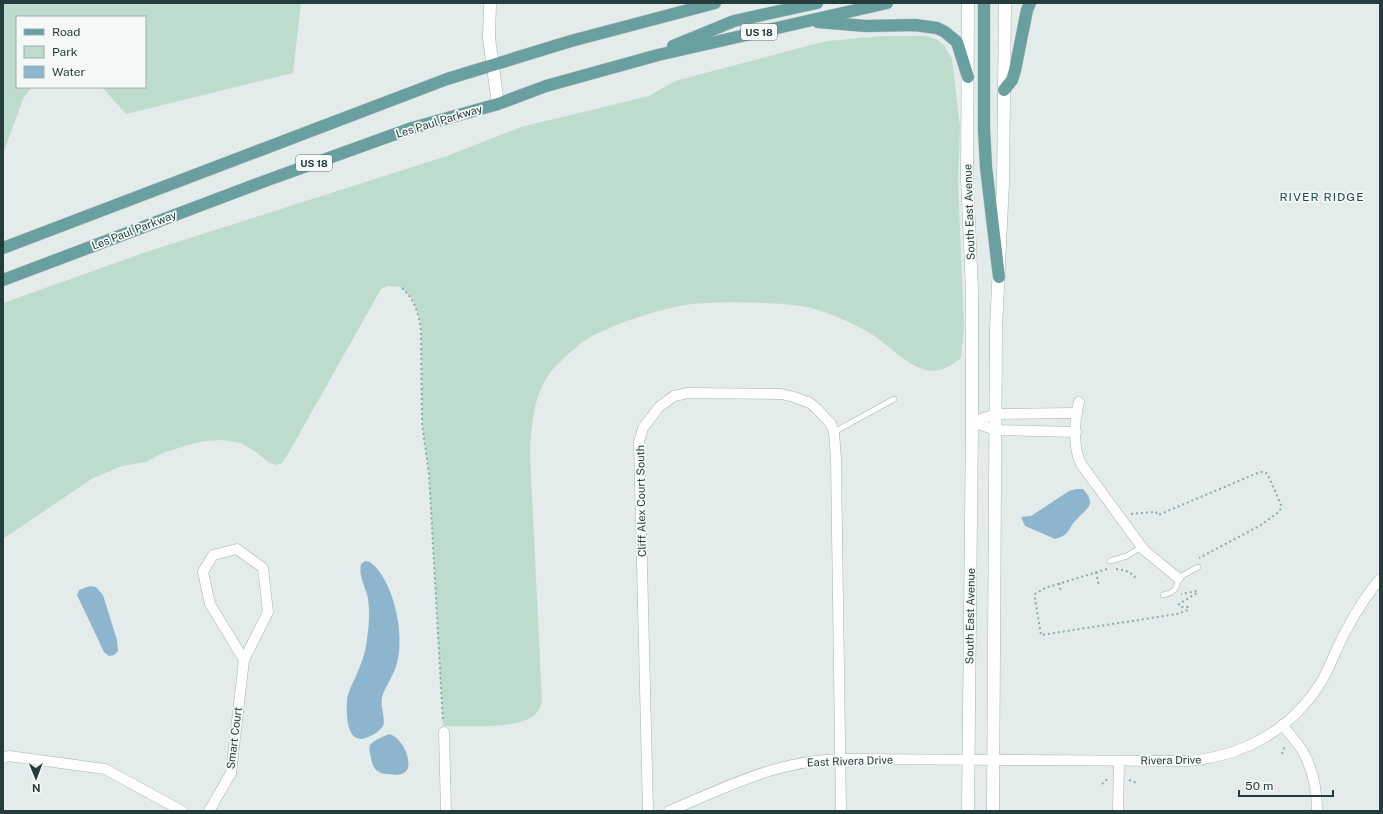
<svg xmlns="http://www.w3.org/2000/svg" width="1383" height="814" viewBox="0 0 1383 814" font-family="'Public Sans',sans-serif">
  <rect width="100%" height="100%" fill="#e3ecea"/>
  <g fill="#bddccd">
    <polygon points="3,3 301,3 293,73 126,114 102,87 145,87 145,17 17,17 17,87 32,87 23,99 3,154"/>
    <path d="M883,36H926L936,39L944,45L952,59L960,127L958,183L964,326L961,358C949,368 936,375 920,368C904,362 890,347 876,337C860,327 842,318 824,312C806,305 785,304 765,303C741,302 716,302 692,304C667,307 637,317 614,326C607,330 599,332 592,336C579,343 558,363 549,374C533,397 531,428 530,455L542,701C540,708 537,715 530,718C511,729 466,726 443,726L429,474L422,424L421,331L420,320L413,300L407,293L400,287L388,286L381,289L288,454L282,463L276,465L268,462L256,452L241,443L223,440L205,441L188,445L163,453L146,462L122,466L93,478L3,539V303L146,252L447,156L521,127L649,96L675,81L807,46L827,41Z"/>
  </g>
  <g fill="#8eb5ce">
    <path d="M1077,489H1083C1097,505 1088,507 1077,519C1066,530 1072,534 1055,539L1025,526L1021,517L1031,516L1069,491Z"/>
    <path d="M365,561L370,562C394,580 405,635 397,663C394,675 386,685 382,697C380,706 386,720 383,726C380,731 373,735 368,737C347,747 346,715 347,702C347,693 352,685 356,676C361,664 366,652 367,639C369,626 370,612 368,599C366,587 358,576 361,564Z"/>
    <polygon points="90,586 96,587 103,595 117,640 118,651 114,655 109,656 104,652 77,595 79,590"/>
    <path d="M390,734C399,738 404,746 407,755C412,772 404,777 388,774C383,774 380,773 376,770C372,766 371,758 370,753C369,750 369,746 371,744C376,739 384,736 390,734Z"/>
  </g>
  <g fill="none" stroke-linecap="round" stroke-linejoin="round">
    <defs>
      <g id="service">
        <polyline points="834,432 894,399"/>
        <polyline points="1110,561 1127,556 1141,547"/>
        <path d="M1163,595C1173,593 1178,589 1178,578L1198,567"/>
      </g>
      <g id="minor">
        <path d="M1079,402C1074,419 1073,449 1081,464L1144,550L1178,578"/>
        <polyline points="972,422 996,414 1077,413"/>
        <polyline points="972,422 996,430 1076,432"/>
        <path d="M1282,725C1289,733 1296,741 1302,750C1313,769 1317,790 1317,811"/>
        <polyline points="444,732 446,811"/>
        <polyline points="3,758 9,756 105,769 182,811"/>
        <polyline points="209,811 231,773 244,660 268,612 263,568 237,549 213,555 203,572 210,604 244,660"/>
        <polyline points="648,811 639,442 643,428 659,407 674,396 688,393 781,394 794,397 810,403 817,409 831,424 834,432 836,460 841,811"/>
        <path d="M669,811C727,787 775,761 840,759L1188,761C1245,756 1293,729 1323,679C1332,662 1338,644 1348,627C1357,610 1368,593 1380,579"/>
        <polyline points="1118,811 1119,761"/>
      </g>
      <polyline id="tertiary" points="490,3 489,38 498,104"/>
      <g id="secondary">
        <polyline points="968,3 967,177 972,291 972,422 968,811"/>
        <polyline points="993,811 996,328 1003,183 1005,3"/>
      </g>
      <g id="primary">
        <polyline points="984,3 984,129 986,167 999,277"/>
        <polyline points="818,22 866,26 915,25 937,28 945,32 957,42 968,77"/>
        <polyline points="673,46 734,21 817,3"/>
        <polyline points="1004,90 1012,80 1015,70 1027,10 1030,3"/>
        <polyline points="3,248 447,79 571,41 715,3"/>
        <polyline points="3,280 265,181 412,128 498,104 546,86 658,55 887,3"/>
      </g>
    </defs>
    <use href="#service" stroke="#a6b4b2" stroke-width="6"/>
    <use href="#minor" stroke="#a6b4b2" stroke-width="11"/>
    <use href="#tertiary" stroke="#a6b4b2" stroke-width="13"/>
    <use href="#secondary" stroke="#a2b7b5" stroke-width="13"/>
    <use href="#primary" stroke="#c2c9c8" stroke-width="13"/>
    <g stroke="#85aeab" stroke-width="2" stroke-dasharray="2 3" stroke-linecap="butt">
      <path d="M402,288C415,300 419,314 421,331L422,424L429,474L443,722"/>
      <polyline points="1131,514 1153,512 1156,512 1158,515 1260,472 1265,472 1268,475 1281,505 1280,511 1261,525 1199,558"/>
      <polyline points="1107,569 1045,588 1035,594 1035,599 1041,635 1177,614 1188,610 1188,607 1180,607 1179,604 1197,593 1197,591 1181,594"/>
      <path d="M1116,569C1125,570 1132,572 1137,580"/>
      <polyline points="1096,572 1099,586"/>
      <polyline points="1059,583 1061,592"/>
      <polyline points="1282,754 1284,748 1286,746"/>
      <polyline points="1129,780 1137,783"/>
      <polyline points="1102,784 1106,780 1109,780"/>
    </g>
    <use href="#service" stroke="#fff" stroke-width="5"/>
    <use href="#minor" stroke="#fff" stroke-width="10"/>
    <use href="#tertiary" stroke="#fff" stroke-width="12"/>
    <use href="#secondary" stroke="#fff" stroke-width="12"/>
    <use href="#primary" stroke="#6a9f9f" stroke-width="12"/>
  </g>
  <g text-anchor="middle" stroke-width="3.5" stroke-linejoin="round" paint-order="stroke">
    <g fill="#f4f9f7" stroke="#627574" stroke-width="1">
      <rect x="741" y="24" width="36" height="16" rx="3"/>
      <rect x="296" y="155" width="36" height="16" rx="3"/>
    </g>
    <g font-size="10" font-weight="bold" fill="#243d3c">
      <text x="759" y="36">US 18</text>
      <text x="314" y="167">US 18</text>
    </g>
    <g font-size="11" fill="#243d3c" stroke="#f4f9f7">
      <text transform="translate(439 121) rotate(-17)" y="4">Les Paul Parkway</text>
      <text transform="translate(969 212) rotate(-92)" y="4">South East Avenue</text>
      <text transform="translate(134 230) rotate(-21)" y="4">Les Paul Parkway</text>
      <text transform="translate(641 501) rotate(-91)" y="4">Cliff Alex Court South</text>
      <text transform="translate(970 616) rotate(-89)" y="4">South East Avenue</text>
      <text transform="translate(234 738) rotate(-83)" y="4">Smart Court</text>
      <text transform="translate(1171 760) rotate(-1)" y="4">Rivera Drive</text>
      <text transform="translate(850 761) rotate(-2)" y="4">East Rivera Drive</text>
    </g>
    <g font-size="12" letter-spacing="1" fill="#204e4e" stroke="#f4f9f7">
      <text x="1322" y="201">RIVER RIDGE</text>
    </g>
  </g>
  <rect width="1383" height="814" fill="none" stroke="#243d3c" stroke-width="8"/>
  <rect x="16" y="16" width="130" height="72" fill="#f4f9f7" stroke="#a1aeac"/>
  <rect x="24" y="29" width="20" height="6" fill="#6a9f9f" stroke="#a1aeac"/>
  <text x="52" y="36" font-size="12" fill="#243d3c">Road</text>
  <rect x="24" y="46" width="20" height="12" fill="#bddccd" stroke="#a1aeac"/>
  <text x="52" y="56" font-size="12" fill="#243d3c">Park</text>
  <rect x="24" y="66" width="20" height="12" fill="#8eb5ce" stroke="#a1aeac"/>
  <text x="52" y="76" font-size="12" fill="#243d3c">Water</text>
  <g transform="translate(36 778) rotate(179)" stroke="#f4f9f7" stroke-width="3" paint-order="stroke">
  <path d="M0-3L7 15L0 10L-7 15Z" fill="#243d3c"/>
  <text y="-6" font-size="11" font-weight="bold" text-anchor="middle" fill="#243d3c">N</text>
  </g>
  <path d="M1239 790v6h94v-6" fill="none" stroke="#243d3c" stroke-width="2"/>
  <text x="1245" y="790" font-size="12" fill="#243d3c" stroke="#f4f9f7" stroke-width="3" paint-order="stroke">50 m</text>
</svg>
